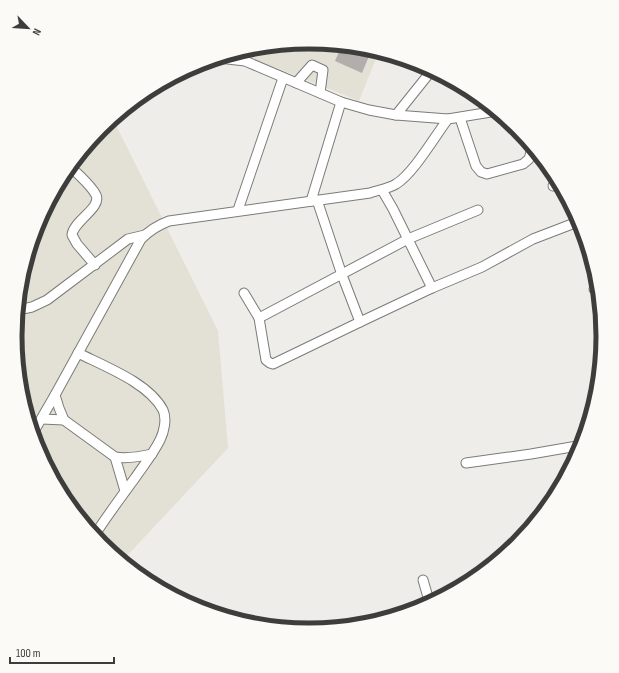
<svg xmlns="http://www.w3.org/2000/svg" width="619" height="673" viewBox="0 0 619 673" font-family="'Sofia Sans Condensed',sans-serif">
  <rect width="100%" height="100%" fill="#eeede9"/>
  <g fill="#e3e0d5">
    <polygon points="310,42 367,48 379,51 359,101 237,52 252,48"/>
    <polygon points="113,119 218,331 228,448 122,561 101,545 65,500 37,449 21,394 15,336 21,279 38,224 65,173 101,128"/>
  </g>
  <g fill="#b2aeac">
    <polygon points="290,44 291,50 253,53 252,48"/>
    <polygon points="342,45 372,49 362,73 335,61"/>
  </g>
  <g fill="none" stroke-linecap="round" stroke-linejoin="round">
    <defs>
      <g id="minor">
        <polyline points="219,58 245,61 341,102 369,110 396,115 448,119 497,111"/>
        <polyline points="296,83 312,65 323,70 320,93"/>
        <polyline points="396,115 432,70"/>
        <polyline points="460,118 476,166 481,172 487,174 523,164 529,159 531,152 529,142"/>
        <path d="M77,173C83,179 92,187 96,195C102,208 73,221 72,235L77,244L95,265"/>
        <polyline points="553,186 560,184"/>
        <polyline points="382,190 393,209 432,288"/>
        <polyline points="317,200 342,275 360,322 432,288 482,267 533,239 580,221"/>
        <polyline points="311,201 341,102"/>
        <polyline points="238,210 283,78"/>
        <polyline points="594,289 599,285"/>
        <polyline points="244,293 259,318 408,239 478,210"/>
        <polyline points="18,310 32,307 47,300 128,239 145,235"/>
        <polyline points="259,318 266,360 270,363 273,364 360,322"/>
        <path d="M78,353C104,366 149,383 163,410C167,419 164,432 160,440C153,454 143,466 135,478C121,497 107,516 94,536"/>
        <path d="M55,395L59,408L64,420L115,457C128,459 139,457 152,454"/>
        <polyline points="594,408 595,401 599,390"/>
        <polyline points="42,419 64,420"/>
        <path d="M33,433L55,395L141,239C150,230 158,225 169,221L370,193C378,190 388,189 396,184C413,174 435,136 448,119"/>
        <polyline points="115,457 125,491"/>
        <polyline points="466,463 531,454 583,445"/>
        <polyline points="423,580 430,604"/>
      </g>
    </defs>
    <use href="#minor" stroke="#7b7b77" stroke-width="11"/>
    <use href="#minor" stroke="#fff" stroke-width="9"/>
  </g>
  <path d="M0 0H619V673H0ZM22 336a287 287 0 1 1 574 0a287 287 0 1 1-574 0Z" fill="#fbfaf6" fill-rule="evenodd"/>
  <path fill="none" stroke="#3d3d3b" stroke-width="5" d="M22 336a287 287 0 1 1 574 0a287 287 0 1 1-574 0Z"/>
  <g transform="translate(28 28) rotate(115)" stroke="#fbfaf6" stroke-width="3" paint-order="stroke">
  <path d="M0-3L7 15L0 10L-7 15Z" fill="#3d3d3b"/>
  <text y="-6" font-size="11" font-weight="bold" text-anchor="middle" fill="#3d3d3b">N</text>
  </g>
  <path d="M10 657v6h104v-6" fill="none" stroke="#3d3d3b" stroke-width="2"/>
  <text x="16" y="657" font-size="12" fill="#3d3d3b" stroke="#fbfaf6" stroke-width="3" paint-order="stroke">100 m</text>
</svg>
